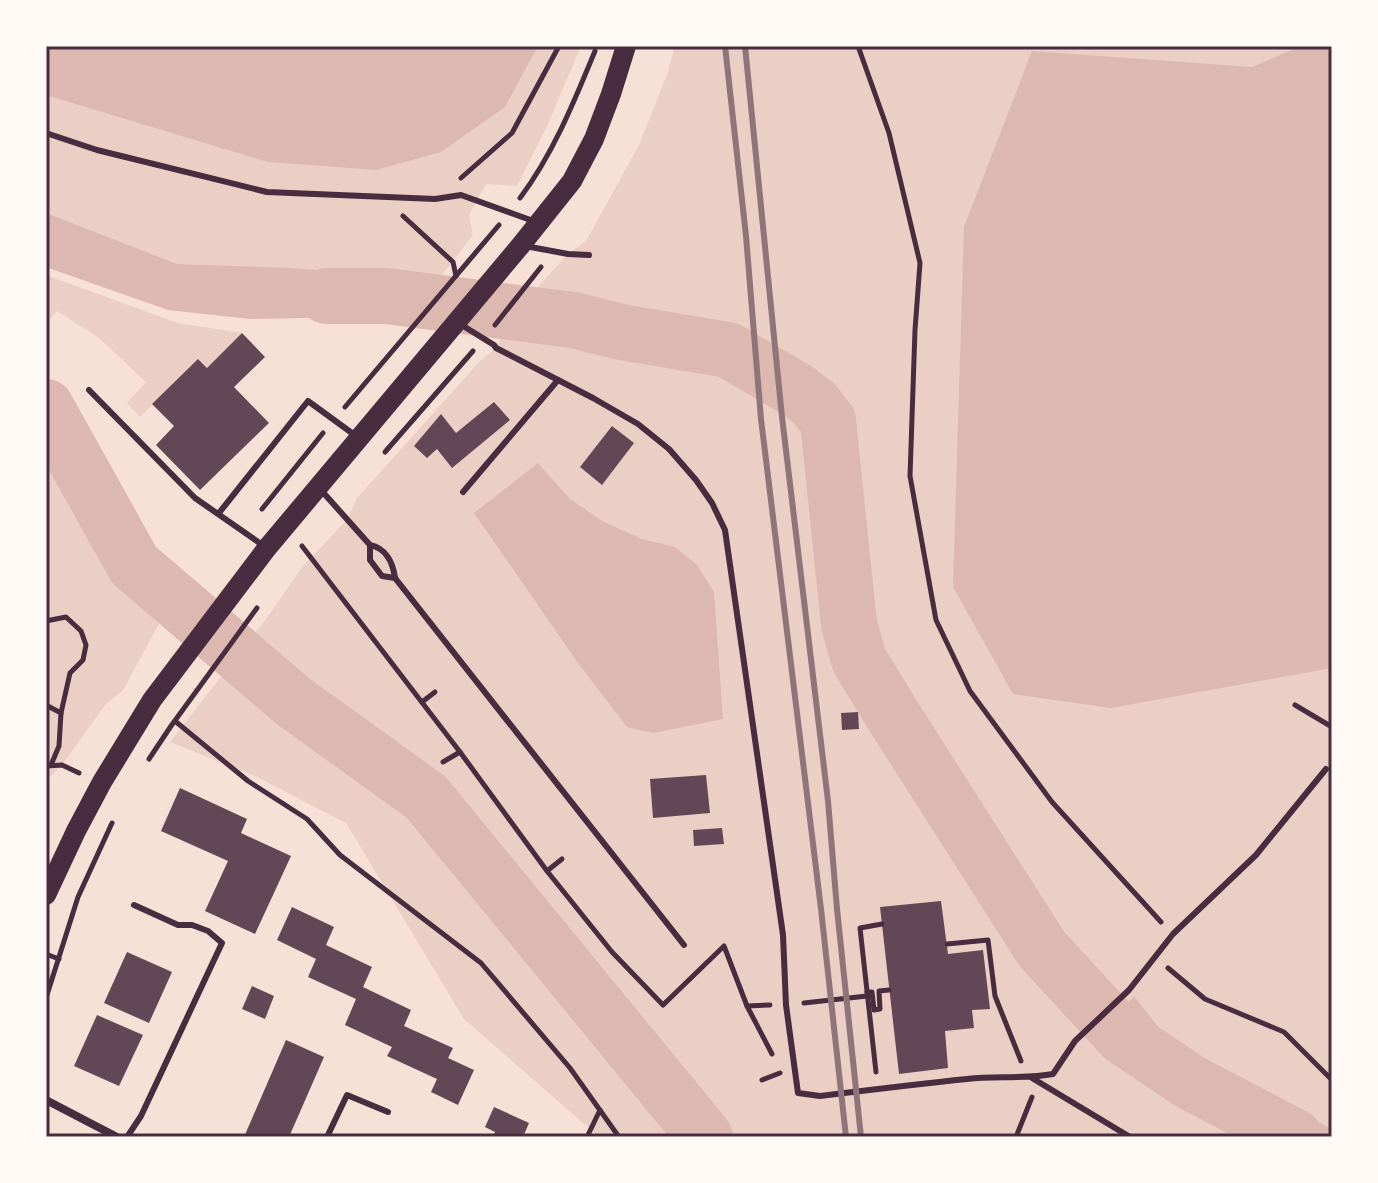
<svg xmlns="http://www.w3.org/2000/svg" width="1378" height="1183" viewBox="0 0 1378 1183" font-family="Raleway,sans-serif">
  <rect width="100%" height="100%" fill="#f7e1d7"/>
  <g fill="#ebcfc5">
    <polygon points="46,46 581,46 548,124 517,186 486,184 469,215 473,235 424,298 401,316 251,319 168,310 46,267"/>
    <polygon points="675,46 1332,46 1332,1137 599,1137 464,1019 346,823 255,776 170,742 269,615 302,567 347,520 357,498 480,361 496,348 507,324 544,280 568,254 586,241 639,145 668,72"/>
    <polygon points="46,275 178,323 242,333 207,368 198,359 140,417 127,403 146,382 99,338 57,311 46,324"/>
    <polygon points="46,467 102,531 165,613 123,690 105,705 62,765 46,781"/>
  </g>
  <g fill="#dcb8b0">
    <polygon points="46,46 538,46 505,107 441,152 376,170 268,162 46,95"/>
    <polygon points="1301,46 1332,46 1332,668 1111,708 1013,694 953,587 964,227 1032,51 1252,67"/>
    <polygon points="46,213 177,264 290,268 409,277 401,316 251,319 168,310 46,267"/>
    <polygon points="538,463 570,499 604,522 642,539 675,547 697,565 714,592 723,719 653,733 627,727 578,663 474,513"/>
    <polygon points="1134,996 1175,1048 1332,1129 1332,1137 1254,1137 1233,1127 1097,1038"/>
  </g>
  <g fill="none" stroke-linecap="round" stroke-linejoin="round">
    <g stroke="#dcb8b0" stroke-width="56">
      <polyline points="326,296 386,296 573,320 621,332 728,350 795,389 814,403 828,421 849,624 859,660 897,722 1042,949 1123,1037 1190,1082 1295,1137"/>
      <polyline points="46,407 134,565 294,702 426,797 705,1137"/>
    </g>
  </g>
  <g fill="#644757">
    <polygon points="242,333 265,357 234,387 269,423 200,490 156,445 174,426 152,404 198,359 207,368"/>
    <polygon points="494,402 510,420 452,468 437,449 427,458 414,446 441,414 456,433"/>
    <polygon points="612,426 634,443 602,485 580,467"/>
    <polygon points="858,712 859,729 842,730 841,713"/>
    <polygon points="706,775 710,813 653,818 650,779"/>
    <polygon points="180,788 247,819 241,833 291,856 255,934 205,911 228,861 161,831"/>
    <polygon points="722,828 724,844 694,846 693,830"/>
    <polygon points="941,901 948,954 983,950 990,1009 972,1010 974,1028 945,1031 948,1068 899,1074 880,907"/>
    <polygon points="292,907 334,927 326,945 372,967 363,987 411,1010 404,1026 453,1048 448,1058 474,1070 458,1105 431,1092 437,1079 387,1056 392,1047 345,1025 356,999 308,977 316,959 277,940"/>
    <polygon points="127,952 172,972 149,1023 104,1003"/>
    <polygon points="252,986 274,996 265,1019 242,1009"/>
    <polygon points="97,1015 143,1035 119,1086 74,1066"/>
    <polygon points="286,1040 324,1057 289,1137 244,1137"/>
    <polygon points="494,1107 529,1123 523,1137 493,1137 495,1132 485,1127"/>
  </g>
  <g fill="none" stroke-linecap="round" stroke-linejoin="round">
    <g stroke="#4a2c40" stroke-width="5">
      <polyline points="858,46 889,133 920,263 915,330 910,476 936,620 970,691 1052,802 1161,922"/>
      <polyline points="461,178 512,133 559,46"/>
      <path d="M520,198C553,154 574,102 595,51"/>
      <polyline points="403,216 453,262 456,276"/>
      <polyline points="495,325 541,267"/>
      <polyline points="345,407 499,225"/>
      <polyline points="385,452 473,351"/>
      <polyline points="262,509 323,433"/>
      <polyline points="302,546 460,752 547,871 612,952 663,1005 724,946 747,1006 772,1054"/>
      <polyline points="46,621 66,617 81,631 86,645 83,660 70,673 61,713 59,746 51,765"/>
      <polyline points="422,702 435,692"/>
      <polyline points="46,705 61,713"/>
      <polyline points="1295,705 1332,727"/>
      <polyline points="175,721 248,781 307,819 340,855 481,963 570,1068 619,1137"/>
      <polyline points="149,759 171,726 257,608"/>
      <polyline points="443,762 460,752"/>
      <polyline points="46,766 62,765 79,773"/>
      <polyline points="547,871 562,859"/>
      <polyline points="947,944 988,940 995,996 1021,1061"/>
      <polyline points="46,954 59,959"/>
      <polyline points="1168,968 1205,999 1284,1032 1332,1080"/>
      <polyline points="867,992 872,992 874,1010 880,1009 879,991 889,990"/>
      <polyline points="46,998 78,897 112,823"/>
      <polyline points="804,1003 867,996"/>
      <polyline points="747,1006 770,1005"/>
      <polyline points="876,1072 860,928 882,924"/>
      <polyline points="762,1080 780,1073"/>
      <polyline points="587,1137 600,1110"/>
      <polyline points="1016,1137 1032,1097"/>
    </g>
    <g stroke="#4a2c40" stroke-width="6">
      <polyline points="46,133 97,150 267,192 435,199 461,195 536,222"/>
      <polyline points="525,246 568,254 589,255"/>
      <path d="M460,324L494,345L496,348L593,398L638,424L669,449L696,480L712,503L725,530L783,935L786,1005L798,1093L820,1096C869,1090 918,1084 967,1079C996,1076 1025,1079 1053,1074L1075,1041L1129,990L1173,934L1256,855L1326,769"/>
      <polyline points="89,390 195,498 264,546"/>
      <path d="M320,489L370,545C386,548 393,563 395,578L684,945"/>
      <polyline points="463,492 558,380"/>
      <polyline points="219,513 308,401 356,436"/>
      <polyline points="370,545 370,560 382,576 395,578"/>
      <polyline points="1032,1078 1130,1137"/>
      <polyline points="127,1137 141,1116 222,943 208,931 192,925 178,925 134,905"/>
      <polyline points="327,1137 347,1095 388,1112"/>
    </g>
    <polyline stroke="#4a2c40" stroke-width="8" points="46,1100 117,1137"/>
    <polyline stroke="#4a2c40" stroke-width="20" points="46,895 76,831 102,782 152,700 267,548 521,245 572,181 594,139 611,94 626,46"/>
    <g stroke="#8f747c" stroke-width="6">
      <polyline points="725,46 746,236 761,419 821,909 846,1137"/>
      <polyline points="745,46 782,417 828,801 837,909 861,1137"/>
    </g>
  </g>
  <rect width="1378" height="1183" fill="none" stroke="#fffaf5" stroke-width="96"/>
  <rect x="48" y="48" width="1282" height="1087" fill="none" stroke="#4a2c40" stroke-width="3"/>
</svg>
